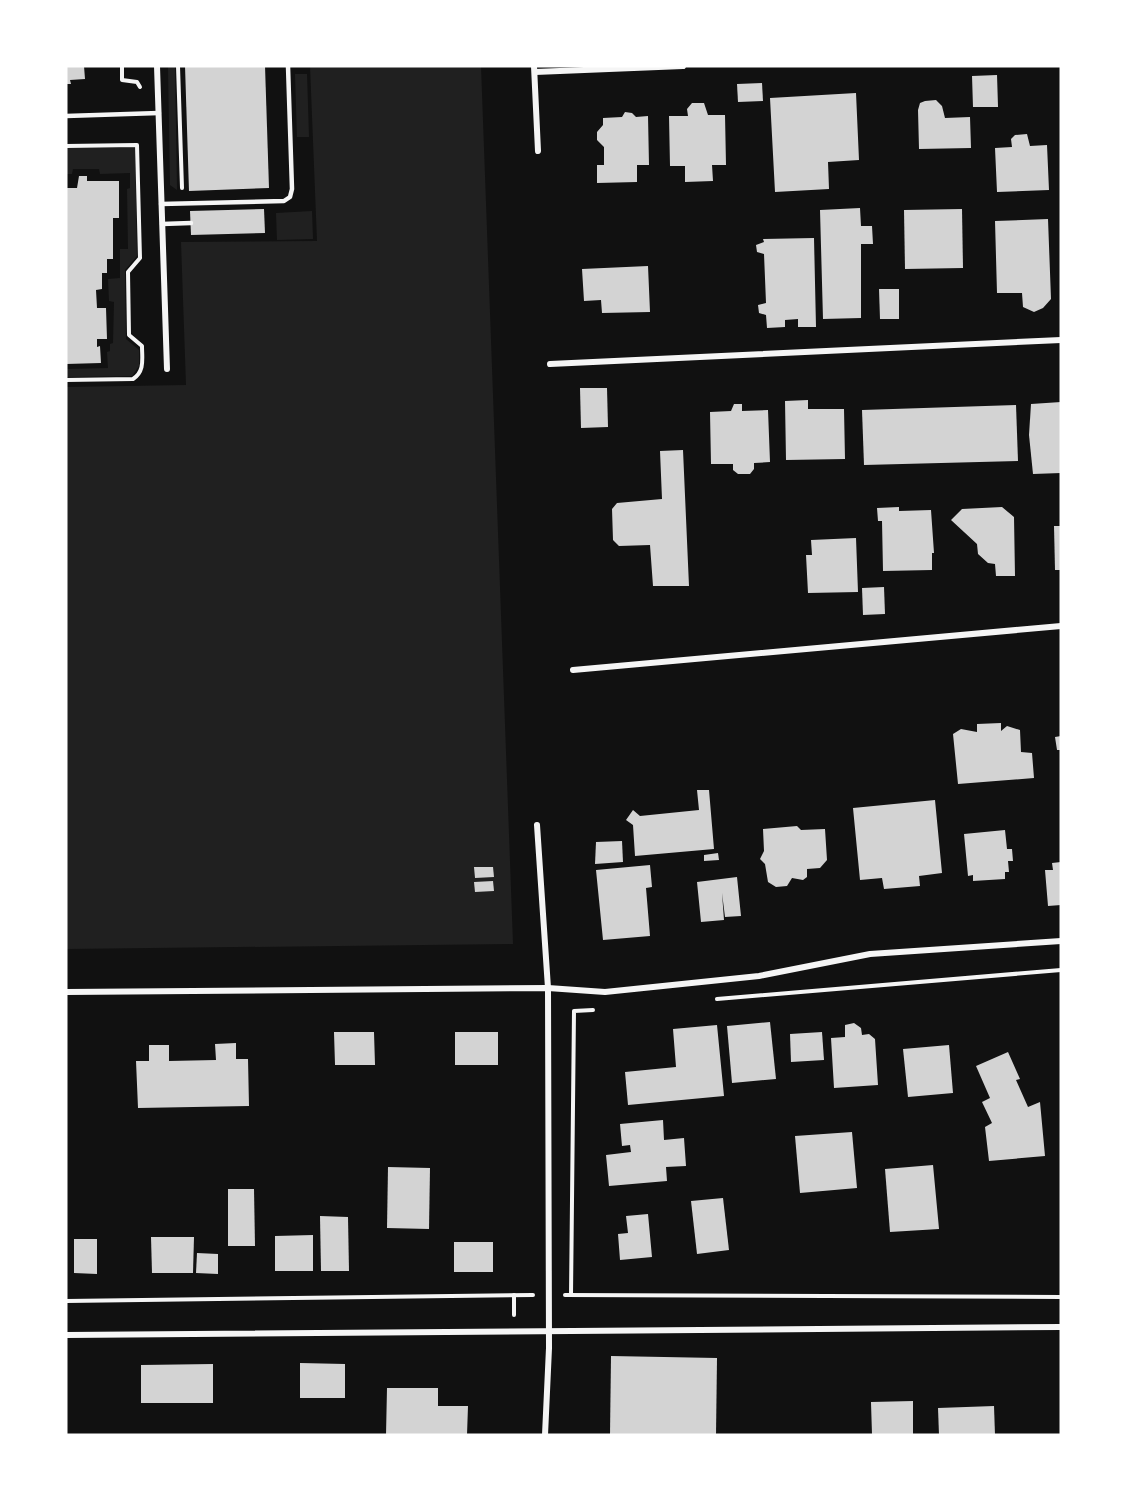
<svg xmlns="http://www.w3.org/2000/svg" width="1127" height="1501" viewBox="0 0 1127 1501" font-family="Barlow,sans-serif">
  <rect width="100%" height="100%" fill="#111"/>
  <g fill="#202020">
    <polygon points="168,66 175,66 177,190 170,185"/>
    <polygon points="310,66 481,66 513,944 66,949 66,387 186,385 181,242 317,241"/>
    <polygon points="295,74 307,74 309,137 297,137"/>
    <polygon points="66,148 135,148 137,256 125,270 126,339 139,350 139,366 132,376 66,377 66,369 108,368 107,352 110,351 110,344 113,343 114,302 109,301 108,279 120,278 120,249 128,249 127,189 130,188 130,173 100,174 99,169 73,169 72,174 66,174"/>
    <polygon points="312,211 313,239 277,240 276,213"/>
  </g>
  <g fill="#d3d3d3">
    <polygon points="66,66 84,66 85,79 70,80 71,84 66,84"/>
    <polygon points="185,66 265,66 269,188 189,191"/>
    <polygon points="997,75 998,107 973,107 972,76"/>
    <polygon points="762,83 763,101 738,102 737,84"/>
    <polygon points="856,93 859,160 828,162 829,189 775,192 770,98"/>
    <polygon points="936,100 942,106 945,118 970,117 971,148 919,149 918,110 920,103 925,101"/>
    <polygon points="692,103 704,103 708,115 725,115 726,165 712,165 713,181 685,182 685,166 670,166 669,116 688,116 687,109"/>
    <polygon points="625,112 632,113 636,117 648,116 649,165 637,165 637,182 597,183 597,165 604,165 604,147 597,140 597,132 603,125 603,118 622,117"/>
    <polygon points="1027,134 1030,146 1047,145 1049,190 997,192 995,148 1012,147 1011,139 1015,135"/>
    <polygon points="79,176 87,176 87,181 119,181 119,218 113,218 113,259 107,259 107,273 102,273 102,289 96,290 97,308 106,308 107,339 97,339 97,347 100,346 101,363 66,364 66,188 77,188"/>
    <polygon points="860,208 861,226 872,226 873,244 861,244 861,318 823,319 820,210"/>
    <polygon points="264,209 265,233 191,235 190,211"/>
    <polygon points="962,209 963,268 905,269 904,210"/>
    <polygon points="1048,219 1051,299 1043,308 1034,312 1023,307 1022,293 997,293 995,221"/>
    <polygon points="814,238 816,327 798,327 798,319 785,320 785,327 767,328 766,315 759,313 758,305 766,303 764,254 757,252 756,245 764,242 763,239"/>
    <polygon points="648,266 650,312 602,313 601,300 584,301 582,269"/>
    <polygon points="879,289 899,289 899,319 880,319"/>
    <polygon points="580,388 607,388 608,427 581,428"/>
    <polygon points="808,400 808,409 844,409 845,459 786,460 785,401"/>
    <polygon points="1061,402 1061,473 1033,474 1029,435 1031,404"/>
    <polygon points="734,404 742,404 742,411 768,410 770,462 754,463 754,469 750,474 738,474 733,470 733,464 711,464 710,412 731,411"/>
    <polygon points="1016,405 1018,461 864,465 862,410"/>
    <polygon points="683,450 689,586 653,586 650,545 619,546 613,540 612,509 617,503 662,499 660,451"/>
    <polygon points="899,507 899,511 931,510 934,553 932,553 932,570 883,571 882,521 878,521 877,508"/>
    <polygon points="1002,507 1014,517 1015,576 996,576 995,564 988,563 978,554 977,544 951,520 962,509"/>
    <polygon points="1054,526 1061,526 1061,570 1055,570"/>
    <polygon points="856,538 858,592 808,593 806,555 812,555 811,540"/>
    <polygon points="884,587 885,614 863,615 862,588"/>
    <polygon points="1001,723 1001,731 1007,726 1020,730 1021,752 1032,753 1034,778 958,784 953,734 961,729 977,732 977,724"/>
    <polygon points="1061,736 1061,750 1057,750 1055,737"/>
    <polygon points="697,790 709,790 714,849 635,856 633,825 626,820 633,810 640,816 699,810"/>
    <polygon points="935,800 942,873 919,876 920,886 884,889 882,878 860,880 853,808"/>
    <polygon points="797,826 801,830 825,829 827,860 820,868 807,869 807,877 803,880 792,878 787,886 776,887 768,882 765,864 760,859 764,851 763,829"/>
    <polygon points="1005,830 1007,849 1012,849 1013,861 1008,861 1009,872 1005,872 1005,879 973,881 973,875 968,876 964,834"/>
    <polygon points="622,841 623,862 595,864 596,842"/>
    <polygon points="718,853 719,860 704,861 704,855"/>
    <polygon points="1061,862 1061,905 1048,906 1045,870 1053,870 1052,863"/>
    <polygon points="650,865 652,887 646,888 650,936 603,940 596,870"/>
    <polygon points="474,867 493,867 494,877 475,878"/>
    <polygon points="737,877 741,916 725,917 722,893 724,920 701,922 697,882"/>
    <polygon points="493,881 494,891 475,892 474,882"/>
    <polygon points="770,1022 776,1079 732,1083 727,1026"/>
    <polygon points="854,1023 861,1028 862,1035 869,1034 875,1039 878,1085 834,1088 831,1038 845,1037 845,1025"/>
    <polygon points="717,1025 724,1096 628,1105 625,1072 676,1067 673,1029"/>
    <polygon points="334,1032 374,1032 375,1065 335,1065"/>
    <rect x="455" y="1032" width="43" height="33"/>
    <polygon points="822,1032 824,1060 791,1062 790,1034"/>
    <polygon points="236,1043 236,1059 248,1059 249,1106 138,1108 136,1061 149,1061 149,1045 169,1045 169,1061 216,1060 215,1044"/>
    <polygon points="949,1045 953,1093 908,1097 903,1049"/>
    <polygon points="1008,1052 1020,1079 1016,1080 1028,1107 1040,1102 1045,1156 989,1161 985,1127 992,1123 982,1102 990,1098 976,1066"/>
    <polygon points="663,1120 664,1140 684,1138 686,1166 666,1167 667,1181 609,1186 606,1155 631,1152 630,1145 622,1146 620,1124"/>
    <polygon points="852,1132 857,1188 800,1193 795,1136"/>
    <polygon points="933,1165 939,1229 890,1232 885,1169"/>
    <polygon points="388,1167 430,1168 429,1229 387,1228"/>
    <polygon points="228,1189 254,1189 255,1246 228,1246"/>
    <polygon points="723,1198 729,1250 697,1254 691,1201"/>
    <polygon points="648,1214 652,1257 620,1260 618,1234 628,1233 626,1216"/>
    <polygon points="320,1216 348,1217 349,1271 321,1271"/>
    <polygon points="313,1235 313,1271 275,1271 275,1236"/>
    <polygon points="151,1237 194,1237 193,1273 152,1273"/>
    <polygon points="74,1239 97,1239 97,1274 74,1273"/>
    <rect x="454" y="1242" width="39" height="30"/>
    <polygon points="197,1253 218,1254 218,1274 196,1273"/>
    <polygon points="611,1356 717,1358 716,1435 610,1435"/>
    <polygon points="300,1363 345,1364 345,1398 300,1398"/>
    <polygon points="213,1364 213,1403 141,1403 141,1365"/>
    <polygon points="387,1388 438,1388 438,1406 468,1406 467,1435 386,1435"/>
    <polygon points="913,1401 913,1435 872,1435 871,1402"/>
    <polygon points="994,1406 995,1435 939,1435 938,1408"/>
  </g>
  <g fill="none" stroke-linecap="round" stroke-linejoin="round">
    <g stroke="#f5f5f5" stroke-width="4">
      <polyline points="122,66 122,80 137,82 140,87"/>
      <polyline points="178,66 182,188"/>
      <path d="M66,146L137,145L140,258L128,272L129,335L142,346C142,359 145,371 133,379L66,380"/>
      <polyline points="717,999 1061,970"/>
      <polyline points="565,1295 1061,1297"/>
      <polyline points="571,1295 574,1011 593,1010"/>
      <polyline points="66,1301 533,1295"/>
      <polyline points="514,1315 514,1295"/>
    </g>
    <g stroke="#f5f5f5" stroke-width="4.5">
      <polyline points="66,116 159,113"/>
      <polyline points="161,204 284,201 290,197 292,189 288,66"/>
      <polyline points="162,224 191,223"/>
    </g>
    <g stroke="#f5f5f5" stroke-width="6">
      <polyline points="157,66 167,369"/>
      <polyline points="534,66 538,151"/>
      <polyline points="535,72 683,66"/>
      <polyline points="550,364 1061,340"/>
      <polyline points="573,670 1061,626"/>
      <polyline points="537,825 548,988 549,1348 545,1435"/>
      <polyline points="66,992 548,988 605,992 759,976 870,954 1061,941"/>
      <polyline points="66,1335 1061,1327"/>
    </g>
  </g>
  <rect width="1127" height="1501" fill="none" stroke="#ffffff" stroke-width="135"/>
</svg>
